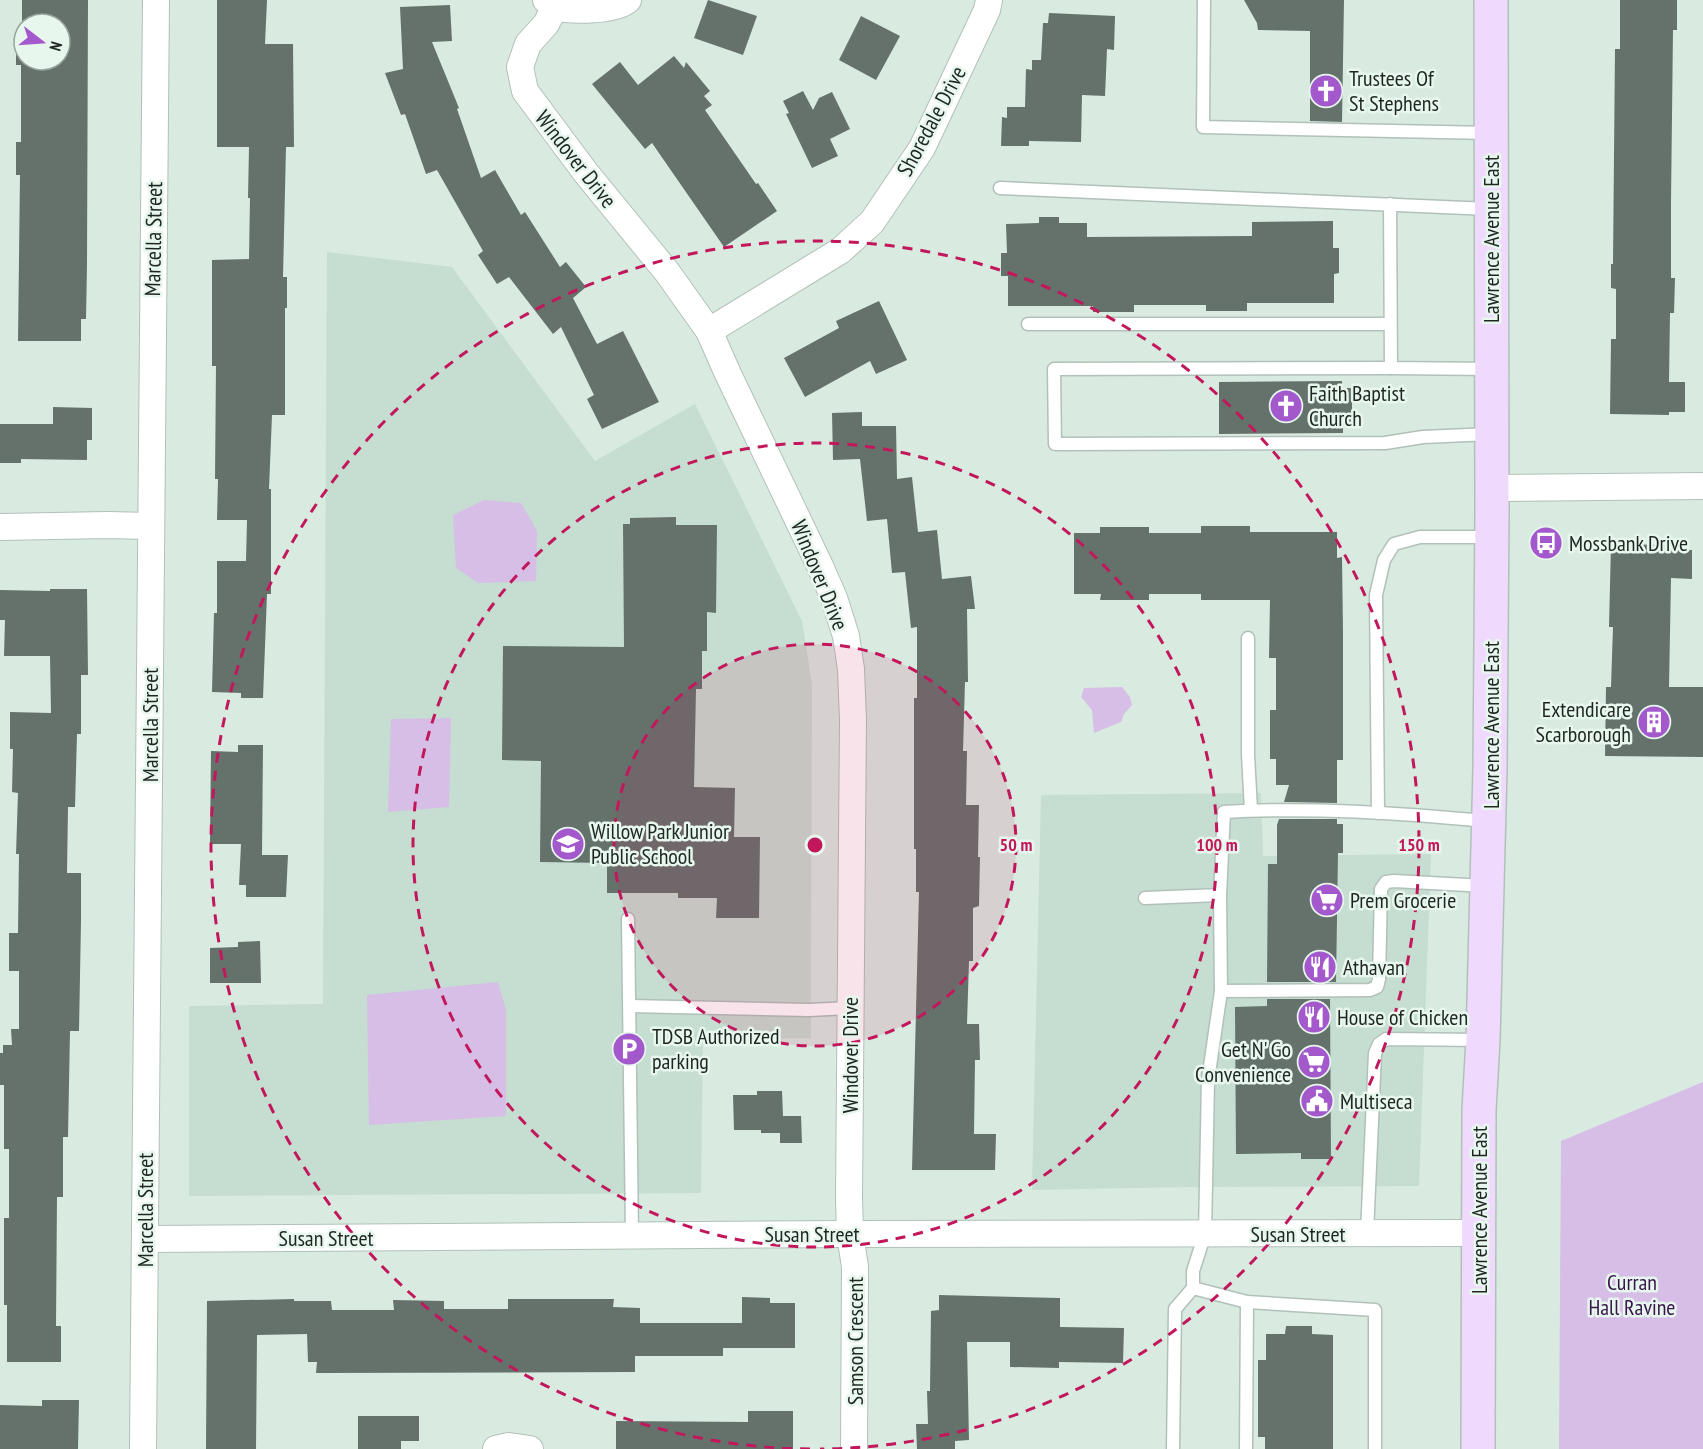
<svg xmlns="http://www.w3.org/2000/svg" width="1703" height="1449" viewBox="0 0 1703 1449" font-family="'PT Sans Narrow',sans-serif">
  <rect width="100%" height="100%" fill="#d9eae1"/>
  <g fill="#c6ddd1">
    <polygon points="327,252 452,267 595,461 695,404 802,621 812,684 811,1038 703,1039 701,1193 189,1196 189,1006 323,1004"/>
    <polygon points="1261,793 1263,856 1431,854 1419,1186 1185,1187 1032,1190 1041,795"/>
  </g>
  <g fill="#d6bee6">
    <polygon points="484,500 521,503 537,531 536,581 478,583 456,568 453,515"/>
    <polygon points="1122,687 1130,697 1132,705 1124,714 1121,722 1094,733 1092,710 1081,697 1084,688"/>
    <polygon points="451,718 449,807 388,812 391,719"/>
    <polygon points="498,982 506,1010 506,1116 369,1125 367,995"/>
    <polygon points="1703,1082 1703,1449 1559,1449 1561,1141"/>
  </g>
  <g fill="#64726b" fill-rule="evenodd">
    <path d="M22,0H88L87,265L86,319H81V341H18L20,175H16V142H21V65H16V31H22ZM24,24H60V60H24Z"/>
    <polygon points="217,0 267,0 265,44 293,44 294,147 286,147 283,277 287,277 287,308 285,308 285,415 272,415 269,489 271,489 271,594 267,594 263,698 241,698 241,693 212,692 214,613 217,613 217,561 246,561 247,520 217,520 218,479 215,479 216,366 212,366 212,260 249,259 250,198 248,198 249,147 217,147"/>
    <polygon points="708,0 757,16 743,55 694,38"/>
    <polygon points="1244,0 1344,0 1342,122 1310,121 1310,31 1258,30 1257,23"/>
    <polygon points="1620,0 1677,0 1677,30 1673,30 1671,201 1671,278 1675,278 1674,313 1670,313 1669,382 1685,382 1685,412 1669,412 1669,415 1610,414 1611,339 1616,339 1616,289 1611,288 1611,264 1613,264 1615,49 1620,49"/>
    <polygon points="450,5 452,41 432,42 459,108 457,109 481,178 495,170 521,215 525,212 560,267 566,262 586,287 573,298 597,344 623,331 659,402 602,429 587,399 594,395 561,327 553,334 509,277 497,284 478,255 483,251 437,170 426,174 405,114 401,115 385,73 403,69 400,7"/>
    <polygon points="1049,13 1115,16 1114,50 1107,49 1105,96 1082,95 1081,142 1029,141 1029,146 1001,146 1002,117 1007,118 1007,107 1025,107 1026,69 1032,70 1032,60 1041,60 1043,23 1048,23"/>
    <polygon points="861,16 900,36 876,80 839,60"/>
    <polygon points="674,56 684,68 686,62 710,91 704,96 712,105 705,110 756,184 758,183 777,211 724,247 652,143 645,149 592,84 620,62 638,85"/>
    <polygon points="803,91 813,110 819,98 832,92 850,129 830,139 838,156 812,168 786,114 789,113 783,101"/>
    <polygon points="1039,217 1059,217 1059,223 1087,223 1087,237 1252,236 1252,222 1333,221 1333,248 1339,248 1339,273 1334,274 1334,303 1247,303 1247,311 1206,311 1206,305 1134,305 1134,312 1093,312 1093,306 1008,306 1008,276 1001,276 1001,253 1007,253 1006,224 1039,223"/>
    <polygon points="879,301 907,360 876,374 870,361 805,397 784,358 839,328 836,321"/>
    <polygon points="1342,381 1342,388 1352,388 1352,425 1343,425 1343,433 1219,434 1219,382"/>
    <polygon points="53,407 92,408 92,440 87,440 87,460 21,459 21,463 0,463 0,424 53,424"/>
    <polygon points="862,412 862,426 896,426 897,479 912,477 918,532 937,530 942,579 971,576 975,609 967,609 968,682 965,682 963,751 967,751 966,805 979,805 978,857 980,857 979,906 973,908 973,961 969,961 967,1024 979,1024 980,1060 975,1060 974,1134 996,1134 995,1170 912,1170 919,892 916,892 916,849 914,849 914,698 917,698 917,627 911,628 905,572 892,573 887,519 867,521 860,459 833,460 832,413"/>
    <polygon points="676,517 676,525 717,525 716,613 707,612 707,651 702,651 702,689 696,689 694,787 735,788 734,837 760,837 759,918 716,918 717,898 678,898 678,893 607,893 607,863 540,862 541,761 502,760 503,646 624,647 623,524 630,524 630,518"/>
    <polygon points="1201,526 1250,526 1250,532 1337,532 1337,558 1342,557 1343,632 1343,760 1337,760 1337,803 1284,802 1289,785 1276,785 1276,759 1270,759 1270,710 1276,710 1276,658 1269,658 1270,600 1201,600 1201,594 1149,594 1149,600 1100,600 1101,594 1074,594 1074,533 1100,533 1100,527 1149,527 1149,533 1201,533"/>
    <polygon points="1611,544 1668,545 1668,550 1692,550 1692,579 1671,578 1669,687 1703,687 1703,757 1605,756 1606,687 1611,687 1613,627 1609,627"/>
    <polygon points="50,589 87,589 88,675 81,675 81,734 77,734 75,807 68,807 67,873 81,873 81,921 79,1031 70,1031 68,1137 63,1137 63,1197 57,1197 56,1326 61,1326 61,1362 7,1362 7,1305 4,1305 4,1218 9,1218 9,1149 4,1149 4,1085 0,1085 0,1053 3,1053 3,1045 12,1045 11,1029 19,1029 19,971 9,971 9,933 18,933 19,854 16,854 18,793 12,792 13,749 10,749 10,712 51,713 50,656 4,656 5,620 0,620 0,590 50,591"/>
    <polygon points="238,745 263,745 262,855 288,855 286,897 246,897 246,885 239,885 241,844 210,844 211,751 238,752"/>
    <polygon points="1279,819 1337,819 1337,824 1343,824 1343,853 1338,853 1336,982 1267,982 1268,864 1277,864 1277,825"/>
    <polygon points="260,941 261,983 210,983 210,948 238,947 238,942"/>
    <polygon points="1267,999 1330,999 1331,1159 1301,1159 1301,1153 1236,1154 1235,1007 1267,1006"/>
    <polygon points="757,1091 782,1091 783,1116 801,1116 802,1143 780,1143 780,1133 761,1133 761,1130 734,1130 733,1095 757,1095"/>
    <polygon points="939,1295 1060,1298 1060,1327 1124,1328 1123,1363 1059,1362 1059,1368 1010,1367 1010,1342 967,1342 969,1440 955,1441 955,1449 917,1449 916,1424 928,1424 927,1391 930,1391 931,1311 939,1310"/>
    <polygon points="742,1297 770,1298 770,1303 795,1303 795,1348 723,1348 723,1356 635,1356 635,1372 316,1373 317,1362 308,1362 307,1334 257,1335 256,1449 206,1449 207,1301 294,1299 294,1301 331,1301 332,1310 394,1310 393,1300 444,1301 444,1309 508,1309 508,1299 614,1299 613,1307 640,1308 640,1323 742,1323"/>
    <polygon points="1286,1326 1312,1326 1312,1334 1333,1335 1333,1449 1265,1449 1265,1437 1258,1437 1258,1360 1266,1360 1266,1334 1285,1334"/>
    <polygon points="42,1400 79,1400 78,1449 0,1449 0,1405 42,1406"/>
    <polygon points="748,1411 793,1411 793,1449 616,1449 616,1421 748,1422"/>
    <polygon points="358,1416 419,1416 419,1441 401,1441 401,1449 358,1449"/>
  </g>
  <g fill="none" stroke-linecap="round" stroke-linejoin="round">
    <defs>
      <g id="lane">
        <polyline points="1204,0 1203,127 1490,133"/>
        <polyline points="1000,188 1489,209"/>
        <polyline points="1390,204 1391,368 1489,369"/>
        <polyline points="1028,324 1390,324"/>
        <polyline points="1391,368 1054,369 1055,444 1385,443 1423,437 1490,434"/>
        <polyline points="1248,638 1248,754 1251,810"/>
        <polyline points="1378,813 1376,595 1384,560 1394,544 1420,537 1491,537"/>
        <polyline points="1145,898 1220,895"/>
        <polyline points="628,919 632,1235"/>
        <path d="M1221,991L1220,895L1224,812C1311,807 1399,813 1486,821"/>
        <polyline points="630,1006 809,1010 850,1008"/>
        <polyline points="1367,1234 1375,1053 1379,1044 1386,1039 1482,1040"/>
        <polyline points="1173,1449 1175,1309 1193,1288"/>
        <polyline points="1246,1449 1247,1302"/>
        <polyline points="1375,1449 1375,1310 1247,1302 1193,1288 1193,1271 1205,1234 1208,1080 1221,991 1370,990 1377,987 1379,979 1381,889 1386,882 1394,881 1485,886"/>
      </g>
      <g id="street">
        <path d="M546,0C550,3 553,7 558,8C574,11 615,11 628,0"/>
        <polyline points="555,7 546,24 528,44 520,67 525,91 586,173 667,272 709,331 728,374 820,566 834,598 846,636 851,669 853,720 849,1198 850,1234 855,1267 854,1449"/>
        <polyline points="709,331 840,251 872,222 922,148 987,10 989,0"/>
        <polyline points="1492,488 1703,486"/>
        <polyline points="0,527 108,525 150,526"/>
        <polyline points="145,1239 850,1234 1479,1233"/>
        <polyline points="143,1449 156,0"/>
        <polyline points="496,1449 509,1446 530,1449"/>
      </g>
      <polyline id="secondary" points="1478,1449 1479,1110 1483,1040 1490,769 1492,512 1491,0"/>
    </defs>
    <use href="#lane" stroke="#b1c1b9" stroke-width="15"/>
    <use href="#street" stroke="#b1c1b9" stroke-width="28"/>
    <use href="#secondary" stroke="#b1c1b9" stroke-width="36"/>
    <use href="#lane" stroke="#fff" stroke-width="12"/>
    <use href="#street" stroke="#fff" stroke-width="26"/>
    <use href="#secondary" stroke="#efd9fd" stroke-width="33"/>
  </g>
  <circle cx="815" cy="845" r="201" fill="#c2185b" fill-opacity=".12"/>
  <g fill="none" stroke="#c2185b" stroke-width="3" stroke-dasharray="10 8">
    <circle cx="815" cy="845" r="201"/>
    <circle cx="815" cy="845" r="402"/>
    <path d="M810 1449A604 604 0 1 1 820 1449"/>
  </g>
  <defs>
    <symbol id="church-disc" viewBox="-11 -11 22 22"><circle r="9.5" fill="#a359cc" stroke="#e7f7ee"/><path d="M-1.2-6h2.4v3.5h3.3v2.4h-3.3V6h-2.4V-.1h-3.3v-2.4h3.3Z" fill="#fff"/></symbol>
    <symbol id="bus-disc" viewBox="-11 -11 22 22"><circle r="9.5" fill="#a359cc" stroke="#e7f7ee"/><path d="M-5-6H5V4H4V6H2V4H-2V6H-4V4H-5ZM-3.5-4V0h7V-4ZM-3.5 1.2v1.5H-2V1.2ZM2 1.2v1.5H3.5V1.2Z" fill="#fff"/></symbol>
    <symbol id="building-disc" viewBox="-11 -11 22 22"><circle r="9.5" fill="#a359cc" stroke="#e7f7ee"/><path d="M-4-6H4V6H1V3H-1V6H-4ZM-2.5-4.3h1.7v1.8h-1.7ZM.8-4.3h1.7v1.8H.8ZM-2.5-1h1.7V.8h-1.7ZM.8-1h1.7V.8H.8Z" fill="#fff"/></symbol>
    <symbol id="school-disc" viewBox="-11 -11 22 22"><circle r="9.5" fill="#a359cc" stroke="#e7f7ee"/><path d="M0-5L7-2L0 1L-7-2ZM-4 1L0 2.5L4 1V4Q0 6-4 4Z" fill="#fff"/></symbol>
    <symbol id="supermarket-disc" viewBox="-11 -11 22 22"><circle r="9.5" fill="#a359cc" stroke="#e7f7ee"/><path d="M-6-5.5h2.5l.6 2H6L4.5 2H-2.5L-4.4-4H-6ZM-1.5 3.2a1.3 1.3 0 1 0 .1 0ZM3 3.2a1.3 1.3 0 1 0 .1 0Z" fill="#fff"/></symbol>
    <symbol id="restaurant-disc" viewBox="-11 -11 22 22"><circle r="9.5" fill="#a359cc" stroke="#e7f7ee"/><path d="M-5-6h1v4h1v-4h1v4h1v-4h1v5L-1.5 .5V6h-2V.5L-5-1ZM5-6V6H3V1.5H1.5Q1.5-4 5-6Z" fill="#fff"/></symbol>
    <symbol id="parking-disc" viewBox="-11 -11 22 22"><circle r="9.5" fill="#a359cc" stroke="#e7f7ee"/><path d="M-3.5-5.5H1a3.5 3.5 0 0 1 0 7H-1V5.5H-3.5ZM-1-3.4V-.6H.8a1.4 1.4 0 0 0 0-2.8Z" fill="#fff"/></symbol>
    <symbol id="civic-disc" viewBox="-11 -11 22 22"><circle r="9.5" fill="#a359cc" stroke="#e7f7ee"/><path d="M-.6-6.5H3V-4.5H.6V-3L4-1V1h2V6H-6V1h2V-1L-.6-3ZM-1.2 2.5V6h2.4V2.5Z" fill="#fff"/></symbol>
  </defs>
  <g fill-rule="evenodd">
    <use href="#church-disc" x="1307" y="72" width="38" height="38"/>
    <use href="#church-disc" x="1267" y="387" width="38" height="38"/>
    <use href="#bus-disc" x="1527" y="524" width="38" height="38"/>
    <use href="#building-disc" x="1635" y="703" width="38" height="38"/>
    <use href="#school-disc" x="549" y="825" width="38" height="38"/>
    <use href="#supermarket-disc" x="1308" y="881" width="38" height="38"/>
    <use href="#restaurant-disc" x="1301" y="948" width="38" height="38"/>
    <use href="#restaurant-disc" x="1295" y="998" width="38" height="38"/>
    <use href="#parking-disc" x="610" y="1030" width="38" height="38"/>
    <use href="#supermarket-disc" x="1295" y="1043" width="38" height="38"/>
    <use href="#civic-disc" x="1298" y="1082" width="38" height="38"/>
  </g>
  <g text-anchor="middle" stroke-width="5" stroke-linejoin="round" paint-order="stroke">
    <g font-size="22" fill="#1f2622" stroke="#e7f7ee" text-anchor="start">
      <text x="1349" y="86">Trustees Of<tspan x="1349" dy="25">St Stephens</tspan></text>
      <text x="1309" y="401">Faith Baptist<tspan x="1309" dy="25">Church</tspan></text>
      <text x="1569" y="551">Mossbank Drive</text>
      <text x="1631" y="717" text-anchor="end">Extendicare<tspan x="1631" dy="25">Scarborough</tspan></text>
      <text x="591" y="839">Willow Park Junior<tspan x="591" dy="25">Public School</tspan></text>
      <text x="1350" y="908">Prem Grocerie</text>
      <text x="1343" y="975">Athavan</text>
      <text x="1337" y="1025">House of Chicken</text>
      <text x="652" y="1044">TDSB Authorized<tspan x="652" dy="25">parking</tspan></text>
      <text x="1291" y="1057" text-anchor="end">Get N' Go<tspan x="1291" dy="25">Convenience</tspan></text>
      <text x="1340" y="1109">Multiseca</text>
    </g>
    <g font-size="22" fill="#1f2622" stroke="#e7f7ee">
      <text transform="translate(931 121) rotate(-62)" y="8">Shoredale Drive</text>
      <text transform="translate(576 159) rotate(52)" y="8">Windover Drive</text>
      <text transform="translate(153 239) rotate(-89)" y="8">Marcella Street</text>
      <text transform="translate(1491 239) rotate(-90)" y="8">Lawrence Avenue East</text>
      <text transform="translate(820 575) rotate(68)" y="8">Windover Drive</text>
      <text transform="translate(150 725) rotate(-90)" y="8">Marcella Street</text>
      <text transform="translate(1491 725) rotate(-90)" y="8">Lawrence Avenue East</text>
      <text transform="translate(850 1055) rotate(-90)" y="8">Windover Drive</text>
      <text transform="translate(145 1210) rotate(-90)" y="8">Marcella Street</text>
      <text transform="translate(1479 1210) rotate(-90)" y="8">Lawrence Avenue East</text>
      <text x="812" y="1242">Susan Street</text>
      <text x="1298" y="1242">Susan Street</text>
      <text x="326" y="1246">Susan Street</text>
      <text transform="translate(855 1341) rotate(-90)" y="8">Samson Crescent</text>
    </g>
    <g font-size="22" fill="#39154c" stroke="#e7f7ee">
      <text x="1632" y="1290">Curran<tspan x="1632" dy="25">Hall Ravine</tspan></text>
    </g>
  </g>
  <circle cx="815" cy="845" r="9" fill="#c2185b" stroke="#e7f7ee" stroke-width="3"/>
  <g font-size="18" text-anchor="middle" font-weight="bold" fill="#c2185b" stroke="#e7f7ee" stroke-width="5" stroke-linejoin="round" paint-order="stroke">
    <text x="1016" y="851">50 m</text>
    <text x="1217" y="851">100 m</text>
    <text x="1419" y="851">150 m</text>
  </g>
  <g transform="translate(42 42) rotate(107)"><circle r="28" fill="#e7f7ee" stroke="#97a39c" stroke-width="1.5"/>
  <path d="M0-4.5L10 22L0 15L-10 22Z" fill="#a359cc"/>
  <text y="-9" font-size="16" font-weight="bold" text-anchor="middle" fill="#1f2622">N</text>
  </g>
</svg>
